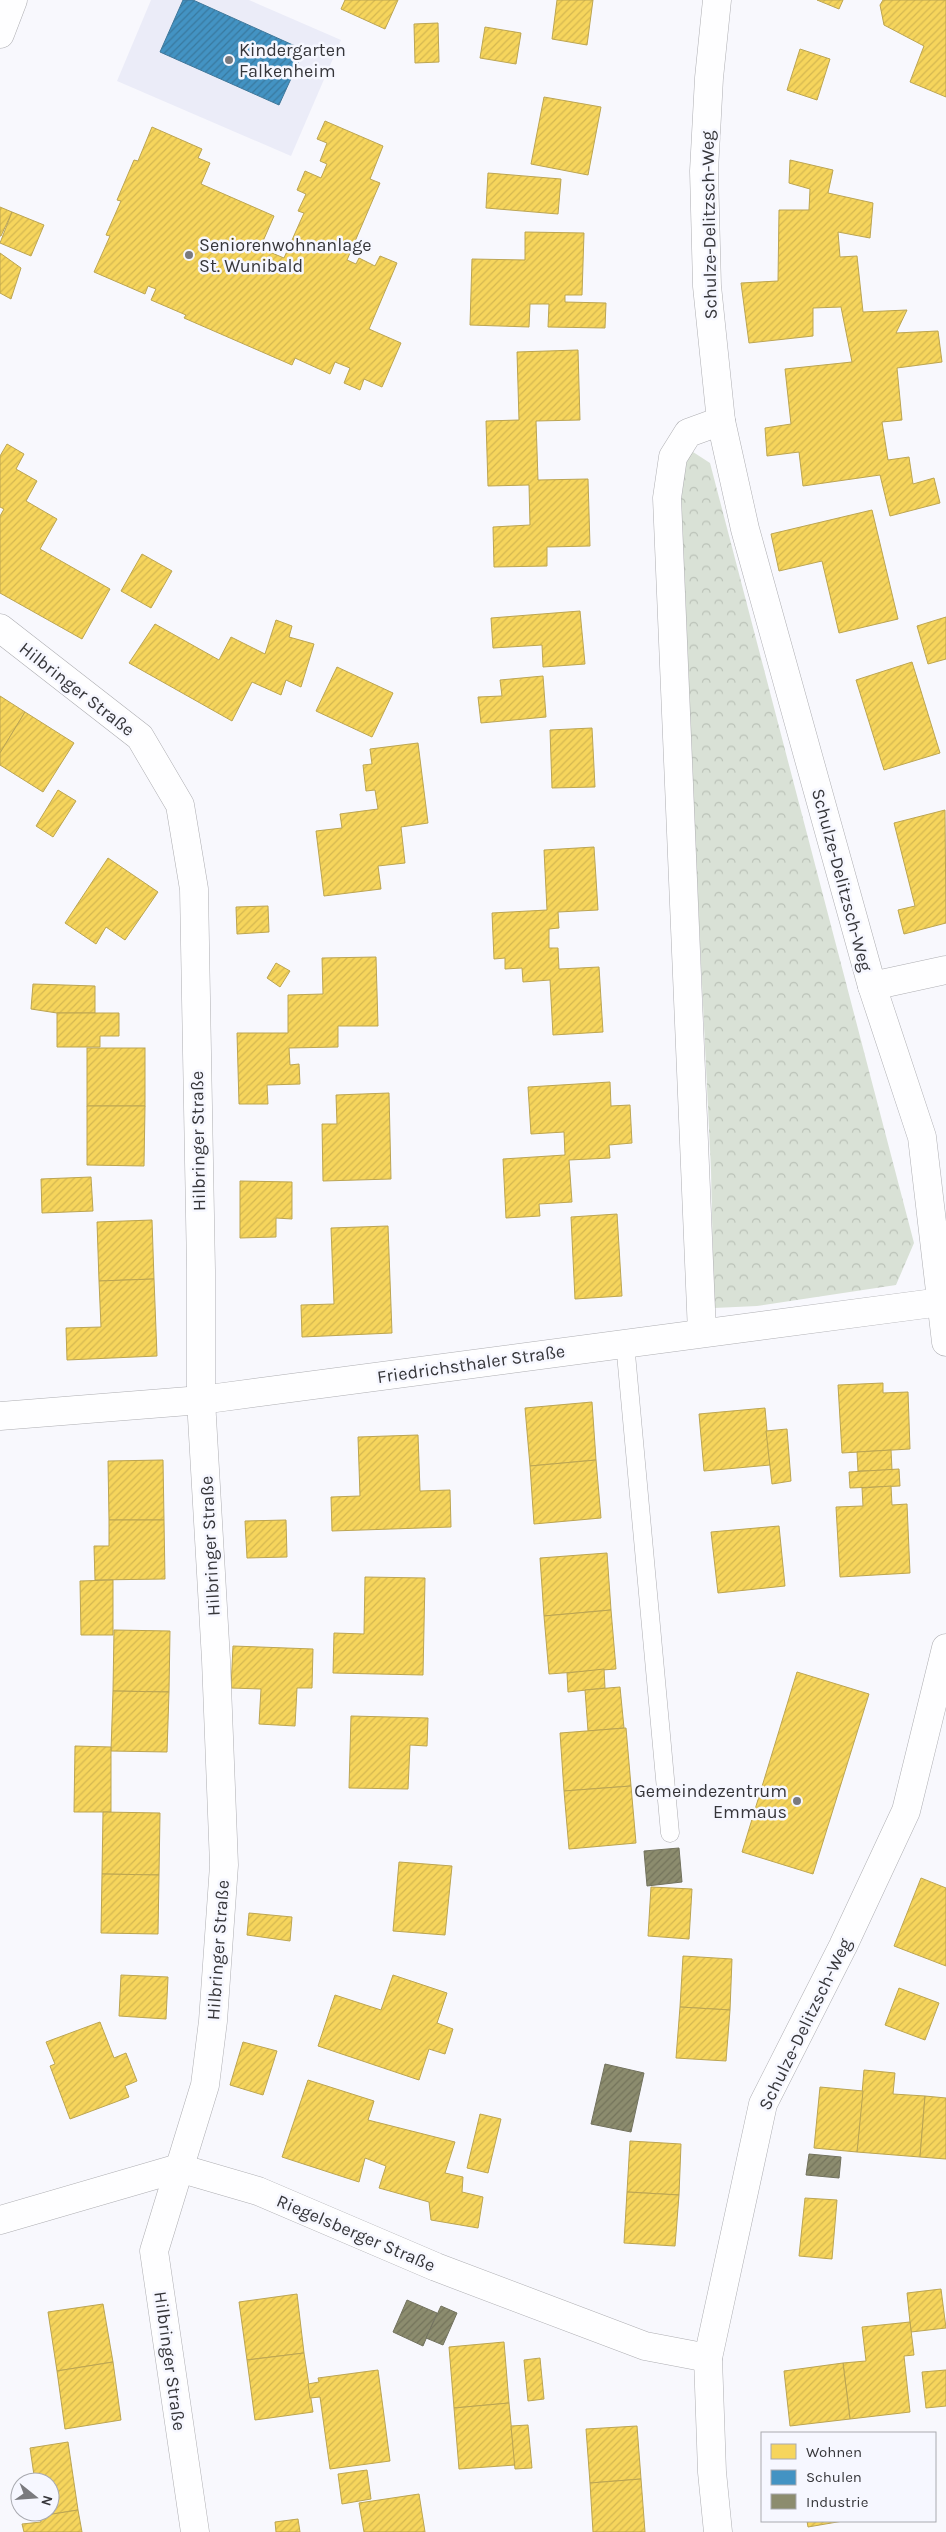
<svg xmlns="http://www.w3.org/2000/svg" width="946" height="2532" viewBox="0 0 946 2532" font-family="Karla,sans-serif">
  <defs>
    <pattern id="forest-crowns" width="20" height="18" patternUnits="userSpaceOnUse" patternTransform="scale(1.25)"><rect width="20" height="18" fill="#d9e1d6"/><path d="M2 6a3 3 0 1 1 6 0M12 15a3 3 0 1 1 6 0" fill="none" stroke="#bbc2b8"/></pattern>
    <pattern id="homes-hatch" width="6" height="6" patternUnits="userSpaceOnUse" patternTransform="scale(1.25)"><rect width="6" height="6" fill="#f6d55c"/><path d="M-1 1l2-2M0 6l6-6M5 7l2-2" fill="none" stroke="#d4b751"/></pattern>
    <pattern id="schools-hatch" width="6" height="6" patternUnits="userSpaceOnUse" patternTransform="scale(1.25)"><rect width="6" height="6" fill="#4393c3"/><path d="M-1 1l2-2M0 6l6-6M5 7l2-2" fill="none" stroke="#39799f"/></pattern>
    <pattern id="industry-hatch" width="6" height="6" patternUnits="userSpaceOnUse" patternTransform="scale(1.25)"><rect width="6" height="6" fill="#8c8c6e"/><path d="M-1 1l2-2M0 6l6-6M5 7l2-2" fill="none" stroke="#73735b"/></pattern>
  </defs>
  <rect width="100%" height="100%" fill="#f8f8fd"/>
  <polygon fill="#ebecf8" points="151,0 249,0 341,40 291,156 117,81"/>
  <polygon fill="url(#forest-crowns)" points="693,452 710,463 914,1243 896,1285 757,1306 714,1308 711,1170 677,468"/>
  <g fill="url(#homes-hatch)" stroke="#bca552">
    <polygon points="345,0 398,0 385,29 341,9"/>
    <polygon points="557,0 593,0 587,45 552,39"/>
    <polygon points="817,0 843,0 839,9"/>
    <polygon points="883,0 946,0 946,97 910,82 924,46 884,25 880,5"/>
    <polygon points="438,23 439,62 415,63 414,24"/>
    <polygon points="485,27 521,33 516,64 480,58"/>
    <polygon points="800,49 830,59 817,100 787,90"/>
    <polygon points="544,97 601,107 588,175 531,164"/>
    <polygon points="325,121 383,146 370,179 380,183 347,260 356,264 359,258 375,266 380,256 397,263 369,329 401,343 382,387 364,379 360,390 344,383 350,368 335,362 330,374 295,358 292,365 184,318 186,315 151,300 156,289 148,286 145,294 94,272 110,236 106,235 121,201 117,200 134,160 138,161 152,127 202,149 198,158 210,163 201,184 274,216 260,248 284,258 304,213 298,211 306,194 297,190 305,171 321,178 327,164 320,161 327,143 317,139"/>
    <polygon points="790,160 833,170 828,193 873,203 870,238 838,232 840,257 857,256 863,312 907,310 896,333 938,331 942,362 897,368 902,420 882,422 888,460 909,457 913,484 934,478 940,503 890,516 880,475 803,486 799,452 767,456 765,428 791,424 785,369 852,362 841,307 813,308 813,336 749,343 741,283 778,281 779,210 809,210 810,189 789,183"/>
    <polygon points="488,173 561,179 558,214 486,208"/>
    <polygon points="0,207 12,212 1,236 0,236"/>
    <polygon points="12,212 44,225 31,256 0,243"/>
    <polygon points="525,232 584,233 582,295 565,295 565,302 606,303 605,328 548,327 549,304 530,304 529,327 470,325 472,259 525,260"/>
    <polygon points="0,253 21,268 11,299 0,293"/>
    <polygon points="578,350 580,420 536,421 538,480 588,479 590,546 547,547 547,566 494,567 493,527 530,525 529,485 488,486 486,421 519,420 517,352"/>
    <polygon points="7,444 24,454 16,469 37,481 26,501 57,519 40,549 110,589 82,639 0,593 0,516 4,509 0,507 0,456"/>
    <polygon points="872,510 898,619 839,633 822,561 779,571 771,534"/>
    <polygon points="142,554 172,571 151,608 121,591"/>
    <polygon points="580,611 585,664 543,667 542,645 493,648 491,618"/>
    <polygon points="946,617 946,659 928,664 917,626"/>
    <polygon points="276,620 292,626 289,637 314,644 301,687 286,680 281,695 252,682 232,721 129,663 155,624 219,660 231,637 265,654"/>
    <polygon points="912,662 940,753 884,770 856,680"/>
    <polygon points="337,667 393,693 372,737 316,711"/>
    <polygon points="543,676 546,717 481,723 478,697 502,696 500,680"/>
    <polygon points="0,696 25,712 0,753"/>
    <polygon points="25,712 74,743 43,792 0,765 0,753"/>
    <polygon points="592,728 595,787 552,788 550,730"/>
    <polygon points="418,743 428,823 401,827 405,863 378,866 381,889 324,896 316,831 342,828 340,814 378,809 375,790 366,791 363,765 372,764 370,749"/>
    <polygon points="58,790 76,801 53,837 36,826"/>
    <polygon points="945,810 946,923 904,934 898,910 915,906 894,823"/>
    <polygon points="594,847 598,910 558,912 559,928 549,929 549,948 558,948 559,969 599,967 603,1032 553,1035 550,980 523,982 522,968 505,969 505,958 494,959 492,913 547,910 544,850"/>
    <polygon points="108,858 158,892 125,940 106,927 96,944 65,923"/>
    <polygon points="268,906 269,932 237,934 236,907"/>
    <polygon points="376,957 378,1026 338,1026 338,1047 289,1048 290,1065 299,1064 300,1084 267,1085 268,1104 239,1104 237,1033 288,1033 288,995 323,994 322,958"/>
    <polygon points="276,963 290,971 280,987 267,978"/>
    <polygon points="33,984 95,986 95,1013 57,1013 31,1009"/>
    <polygon points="57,1013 119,1013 119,1036 100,1036 100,1047 57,1047"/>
    <rect x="87" y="1048" width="58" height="58"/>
    <polygon points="610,1082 611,1106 630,1105 632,1143 609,1145 610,1158 569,1160 572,1202 539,1204 540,1216 506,1218 503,1159 565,1155 564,1132 531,1134 528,1087"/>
    <polygon points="389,1093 391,1179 323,1181 322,1124 337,1124 336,1095"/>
    <polygon points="87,1106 145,1106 144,1166 87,1165"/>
    <polygon points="91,1177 93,1211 42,1213 41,1179"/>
    <polygon points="240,1181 292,1182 292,1219 276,1218 276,1237 240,1238"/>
    <polygon points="617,1214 622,1296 575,1299 571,1217"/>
    <polygon points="152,1220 154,1279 99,1281 97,1222"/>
    <polygon points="388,1226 392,1333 302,1337 301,1305 334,1304 331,1228"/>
    <polygon points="154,1279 157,1356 67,1360 66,1328 101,1327 99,1281"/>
    <polygon points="883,1383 883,1393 908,1392 910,1449 842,1453 838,1385"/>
    <polygon points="592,1402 596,1460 530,1466 525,1408"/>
    <polygon points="765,1408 770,1465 704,1471 699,1414"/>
    <polygon points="787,1429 791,1481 772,1484 766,1431"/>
    <polygon points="418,1435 420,1491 450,1490 451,1527 332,1531 331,1497 360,1496 358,1437"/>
    <polygon points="891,1450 892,1470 858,1471 857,1452"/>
    <polygon points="163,1460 164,1520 109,1520 108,1461"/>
    <polygon points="596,1460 601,1518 534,1524 530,1466"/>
    <polygon points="899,1469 900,1486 850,1488 849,1472"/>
    <polygon points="891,1486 892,1505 907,1504 910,1573 840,1577 836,1507 863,1506 862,1488"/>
    <polygon points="109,1520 164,1520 165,1579 95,1580 94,1546 109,1546"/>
    <polygon points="286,1520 287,1557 247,1558 245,1521"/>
    <polygon points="779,1526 785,1586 718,1593 711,1532"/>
    <polygon points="607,1553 611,1610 544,1616 540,1558"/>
    <polygon points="365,1577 425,1578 423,1675 333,1673 334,1633 364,1634"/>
    <polygon points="113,1580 113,1635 81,1635 80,1581"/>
    <polygon points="611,1610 616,1669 549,1674 544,1616"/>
    <polygon points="114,1630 170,1631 169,1692 113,1691"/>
    <polygon points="233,1646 313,1649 312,1688 297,1688 295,1726 259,1724 261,1689 231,1688"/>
    <polygon points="604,1669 605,1688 568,1692 567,1673"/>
    <polygon points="797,1672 869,1694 813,1874 742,1852"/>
    <polygon points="620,1687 624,1728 588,1731 585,1690"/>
    <polygon points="113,1691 169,1692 167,1752 111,1751"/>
    <polygon points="351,1716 428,1718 427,1746 410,1745 408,1789 349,1788"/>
    <polygon points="626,1728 631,1786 564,1791 560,1733"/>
    <polygon points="75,1746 111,1747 111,1812 74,1812"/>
    <polygon points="631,1786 636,1843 569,1849 564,1791"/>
    <polygon points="103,1812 160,1813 159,1875 102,1874"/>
    <polygon points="399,1862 452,1866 445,1935 393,1931"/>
    <polygon points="102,1874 159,1875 158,1934 101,1933"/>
    <polygon points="921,1878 946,1888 946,1966 894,1946"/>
    <polygon points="651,1887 692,1889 689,1939 648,1936"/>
    <polygon points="249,1913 292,1917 290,1941 247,1935"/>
    <polygon points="683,1956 732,1959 730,2010 680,2007"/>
    <polygon points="121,1975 168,1977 166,2019 119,2016"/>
    <polygon points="393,1975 447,1993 437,2023 453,2029 445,2054 429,2049 419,2080 318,2046 335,1995 381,2010"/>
    <polygon points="899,1988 939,2003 925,2040 885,2025"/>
    <polygon points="680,2007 730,2010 726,2061 676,2058"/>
    <polygon points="100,2022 114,2058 126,2053 137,2081 125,2086 129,2097 70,2119 50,2066 55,2064 46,2042"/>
    <polygon points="243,2042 277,2051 263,2095 230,2085"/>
    <polygon points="864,2070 895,2073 893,2094 925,2096 920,2157 857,2152"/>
    <polygon points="308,2080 374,2101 368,2120 455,2142 445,2173 463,2177 462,2192 483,2197 478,2228 431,2220 429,2202 379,2188 386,2166 365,2158 359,2182 282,2157"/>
    <polygon points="820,2087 863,2091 857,2152 814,2148"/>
    <polygon points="925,2096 946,2098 946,2159 920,2157"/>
    <polygon points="480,2114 501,2119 488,2173 467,2168"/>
    <polygon points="630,2141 681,2144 679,2195 627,2192"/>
    <polygon points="627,2192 679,2195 675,2246 624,2243"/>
    <polygon points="805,2198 837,2200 832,2259 799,2256"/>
    <polygon points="941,2289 946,2328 911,2332 907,2293"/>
    <polygon points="297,2294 304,2353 247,2360 239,2302"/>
    <polygon points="103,2304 113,2362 57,2371 48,2312"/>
    <polygon points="910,2322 914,2355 904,2356 910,2412 850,2419 843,2363 866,2361 862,2327"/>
    <polygon points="504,2342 509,2403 454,2408 449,2347"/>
    <polygon points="304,2353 313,2412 255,2420 247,2360"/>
    <polygon points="540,2358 544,2399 528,2401 524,2360"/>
    <polygon points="113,2362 121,2420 65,2429 57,2371"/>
    <polygon points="843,2363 850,2419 790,2426 784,2371"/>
    <polygon points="378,2370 390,2461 330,2469 320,2397 310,2398 308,2384 319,2382 318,2378"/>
    <polygon points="946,2370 946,2406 926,2408 922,2372"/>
    <polygon points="509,2403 515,2465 459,2469 454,2408"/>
    <polygon points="528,2425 532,2468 515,2469 511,2426"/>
    <polygon points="637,2426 641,2479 590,2483 586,2429"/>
    <polygon points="68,2442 78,2510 40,2516 39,2512 50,2512 50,2482 35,2482 30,2448"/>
    <polygon points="367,2470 371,2499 342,2504 338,2474"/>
    <polygon points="641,2479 645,2532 593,2532 590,2483"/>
    <polygon points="419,2494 425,2532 364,2532 359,2503"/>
    <polygon points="78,2510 82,2532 24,2532 22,2524 41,2522 40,2516"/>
    <polygon points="298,2519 300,2532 276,2532 275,2522"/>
    <polygon points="807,2521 843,2521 808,2527"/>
  </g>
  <polygon fill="url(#schools-hatch)" stroke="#3f779a" points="183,0 193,0 304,50 279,105 160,52"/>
  <g fill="url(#industry-hatch)" stroke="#72725e">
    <polygon points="679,1848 682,1882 647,1886 644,1851"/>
    <polygon points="605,2064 644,2073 631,2132 591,2124"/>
    <polygon points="809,2154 841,2157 839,2178 806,2175"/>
    <polygon points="407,2300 437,2313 423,2346 393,2332"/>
    <polygon points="441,2306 457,2313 443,2345 426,2338"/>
  </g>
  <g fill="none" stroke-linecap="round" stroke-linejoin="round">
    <defs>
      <polyline id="service" points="625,1343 670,1833"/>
      <g id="minor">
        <polyline points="717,0 709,78 704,171 707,286 721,421 745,529 872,986 922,1137 946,1342"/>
        <polyline points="0,34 13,0"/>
        <polyline points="0,628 140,737 180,805 194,889 201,1270 201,1400 216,1660 224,1865 213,2021 205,2085 154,2251 195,2532"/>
        <polyline points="872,986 946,970"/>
        <polyline points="702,1333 667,498 673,457 688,433 721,421"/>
        <polyline points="0,1416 201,1400 941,1302"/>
        <polyline points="0,2220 179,2168 258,2191 436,2267 645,2346 708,2358"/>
        <polyline points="718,2532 712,2472 708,2358 763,2104 843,1946 906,1811 946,1648"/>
      </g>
    </defs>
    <use href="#service" stroke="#aeaeb2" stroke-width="19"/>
    <use href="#minor" stroke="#aeaeb2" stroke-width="29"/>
    <use href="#service" stroke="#fefeff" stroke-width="18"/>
    <use href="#minor" stroke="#fefeff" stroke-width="28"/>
  </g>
  <g fill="#7a7a7e" stroke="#f6f7ff" stroke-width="2">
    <circle cx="229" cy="60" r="5"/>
    <circle cx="189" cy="255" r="5"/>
    <circle cx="797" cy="1801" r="5"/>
  </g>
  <g text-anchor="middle" stroke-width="5" stroke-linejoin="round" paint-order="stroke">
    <g font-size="18" fill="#36363a" stroke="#f6f7ff" text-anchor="start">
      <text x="239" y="56">Kindergarten<tspan x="239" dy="21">Falkenheim</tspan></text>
      <text x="199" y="251">Seniorenwohnanlage<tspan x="199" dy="21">St. Wunibald</tspan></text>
      <text x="787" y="1797" text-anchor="end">Gemeindezentrum<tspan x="787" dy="21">Emmaus</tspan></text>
    </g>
    <g font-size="18" fill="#36363a" stroke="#f6f7ff">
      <text transform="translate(709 225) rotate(-91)" y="6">Schulze-Delitzsch-Weg</text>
      <text transform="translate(77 689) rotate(38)" y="6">Hilbringer Straße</text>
      <text transform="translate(842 880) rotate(75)" y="6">Schulze-Delitzsch-Weg</text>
      <text transform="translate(198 1141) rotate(-91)" y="6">Hilbringer Straße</text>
      <text transform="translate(471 1364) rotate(-8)" y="6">Friedrichsthaler Straße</text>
      <text transform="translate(210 1546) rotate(-93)" y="6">Hilbringer Straße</text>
      <text transform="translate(218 1950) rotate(-86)" y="6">Hilbringer Straße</text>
      <text transform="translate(805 2024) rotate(-64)" y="6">Schulze-Delitzsch-Weg</text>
      <text transform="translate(356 2233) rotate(23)" y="6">Riegelsberger Straße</text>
      <text transform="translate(170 2361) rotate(82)" y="6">Hilbringer Straße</text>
    </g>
  </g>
  <rect x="761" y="2432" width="175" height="90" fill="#f6f7ff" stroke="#a9aab0"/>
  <rect x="771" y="2444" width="25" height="15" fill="#f6d55c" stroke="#a9aab0"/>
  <text x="806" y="2457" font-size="15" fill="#36363a">Wohnen</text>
  <rect x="771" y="2470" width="25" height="15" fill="#4393c3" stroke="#a9aab0"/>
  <text x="806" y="2482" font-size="15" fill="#36363a">Schulen</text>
  <rect x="771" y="2494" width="25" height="15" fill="#8c8c6e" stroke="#a9aab0"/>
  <text x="806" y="2507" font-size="15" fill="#36363a">Industrie</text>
  <g transform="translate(35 2497) rotate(107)"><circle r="24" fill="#f6f7ff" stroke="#a9aab0"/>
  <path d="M0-4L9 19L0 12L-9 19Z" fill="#7a7a7e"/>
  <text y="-8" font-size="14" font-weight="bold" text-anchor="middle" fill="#36363a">N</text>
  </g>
</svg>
